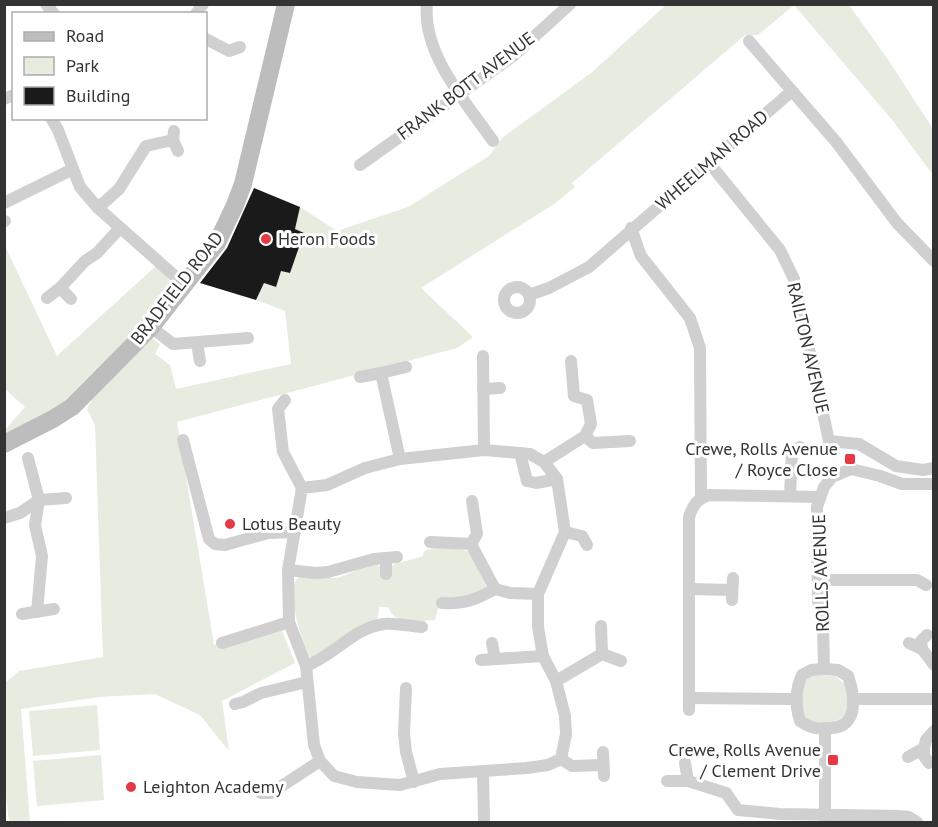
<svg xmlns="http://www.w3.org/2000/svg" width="938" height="827" viewBox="0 0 938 827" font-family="'PT Sans',sans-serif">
  <rect width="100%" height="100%" fill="#fff"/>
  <g fill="#e6ecdf">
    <polygon points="666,5 849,5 887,58 933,129 933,175 893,121 794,5 758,35 745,35 572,183 575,187 554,204 421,288 473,337 457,348 177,422 214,645 281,628 295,663 222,701 229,751 200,715 155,694 99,697 21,709 30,822 9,822 4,780 4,684 19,671 103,657 95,425 87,409 94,396 152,338 160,344 155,354 170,365 176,389 291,364 285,311 256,300 264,283 275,287 281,271 290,273 304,233 295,229 300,207 337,231 408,207 489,156 502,138 591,73"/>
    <path d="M5,246L57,356L156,266C167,276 176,283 168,298L64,403L5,438V430L25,407L6,390L5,386Z"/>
    <path d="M443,545L471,552L487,589L474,597L441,598L435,620C418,621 395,626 388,607H379L378,618L373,623L313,659L308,656C303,640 283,589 299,577L338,578L372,564L380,566L390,577L392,566L395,564L423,556L424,551Z"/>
    <path d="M814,675L835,676L846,685C846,694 849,705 845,713C840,725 812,727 804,716C799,709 800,687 806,680C808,677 811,676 814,675Z"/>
    <polygon points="97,705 100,750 33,756 29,711"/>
    <polygon points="101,755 104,800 37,806 33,761"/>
  </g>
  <polygon fill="#1a1a1a" points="254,188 300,207 295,229 304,233 290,273 281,271 276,287 264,283 256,300 200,283 227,248"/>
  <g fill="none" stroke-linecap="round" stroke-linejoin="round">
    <g stroke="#d0d0d0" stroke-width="12">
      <polyline points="46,4 54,14"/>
      <path d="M427,4C422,54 466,102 493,141"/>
      <polyline points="196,14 203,4"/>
      <polyline points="206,39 229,51 240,47"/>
      <polyline points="749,41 837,143 897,223 934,261"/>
      <polyline points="4,99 14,95"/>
      <polyline points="51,118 58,130 80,187 98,208 185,285"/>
      <polyline points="174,131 173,140 178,151"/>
      <polyline points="710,164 780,250 794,279 829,441 828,451"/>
      <polyline points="360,165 513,56 570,4"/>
      <polyline points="4,203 73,169"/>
      <polyline points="98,208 119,189 146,146 173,140"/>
      <polyline points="4,221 5,221"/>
      <polyline points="631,228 641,256 690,318 700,348 701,498"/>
      <circle cx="517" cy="300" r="13"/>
      <polyline points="60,288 71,299"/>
      <polyline points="529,295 549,288 589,267 792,91"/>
      <polyline points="47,298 60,288 85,261 97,253 120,228"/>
      <polyline points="151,327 173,344 248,338"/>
      <polyline points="197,343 200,361"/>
      <polyline points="483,356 484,450"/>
      <polyline points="381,373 406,367"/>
      <polyline points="360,377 381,373 400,459"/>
      <polyline points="483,389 500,388"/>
      <polyline points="285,400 278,409 283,452 302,488"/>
      <polyline points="585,436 593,443 630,441"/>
      <polyline points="183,440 209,539 215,544 225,545 268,533 295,532"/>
      <polyline points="829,441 859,444 896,466 923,470 934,468"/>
      <polygon points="484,450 530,454 544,462 557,479 565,532 538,594 538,627 543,656 556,681 565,716 566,734 561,759 548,765 527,768 440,774 400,785 357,782 334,776 320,761 314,745 306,666 289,622 288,570 302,488 327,485 365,468 400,459"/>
      <polyline points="520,453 527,481 536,483 557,479"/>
      <polyline points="28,458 39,500 35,525 42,556 37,612"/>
      <polyline points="544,462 585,436 591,424 587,400 574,396 571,361"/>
      <polyline points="790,496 792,451 800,447"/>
      <polyline points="4,518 20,513 39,500 66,498"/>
      <polyline points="565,532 582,536 587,545"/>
      <polyline points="430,542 471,544 495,589"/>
      <polyline points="471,544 477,534 472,501"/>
      <polyline points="386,558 386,574"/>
      <polyline points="288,570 316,573 328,572 374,559 397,557"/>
      <polyline points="818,580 917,580 926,585"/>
      <polyline points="691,589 732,590"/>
      <polyline points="732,600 733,578"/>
      <path d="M442,603C465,604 475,600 495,589L510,593L538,594"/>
      <polyline points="22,614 54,609"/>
      <polyline points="222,643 289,622"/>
      <polyline points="492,643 495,659"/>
      <polyline points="909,643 922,649 934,665"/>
      <polyline points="922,649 921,641 927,635"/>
      <polyline points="602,654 621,661"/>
      <polyline points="481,660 543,656"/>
      <path d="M306,666C334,656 353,628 384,624C396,623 409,626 422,627"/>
      <polyline points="824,669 823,626 818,601 817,507 824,487 832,477 851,469 880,476 902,484 934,484"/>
      <path d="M824,669L838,670L848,676C855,695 859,727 831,728C817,729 812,729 800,721C795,705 795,690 802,675L811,670Z"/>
      <polyline points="556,681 602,654 601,626"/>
      <polyline points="406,688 404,734 406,752 414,782"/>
      <polyline points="690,698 797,699"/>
      <polyline points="853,699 934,699"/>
      <polyline points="235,704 243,702 261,693 307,682"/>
      <path d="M689,710V517C693,505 697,499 709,495L820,497"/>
      <polyline points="924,748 924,756 929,763"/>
      <polyline points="603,752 604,776"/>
      <polyline points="908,757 924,748 926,740 934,731"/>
      <polyline points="561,759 572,766 603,765"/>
      <polyline points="685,763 688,781"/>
      <polyline points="483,771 484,822"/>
      <polyline points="667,781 688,781 726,793 738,810 780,814 899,816 909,817 917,822"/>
      <polyline points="261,793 271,793 320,761"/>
      <polyline points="825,820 825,728"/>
    </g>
    <polyline stroke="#bdbdbd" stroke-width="18" points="4,444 53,419 72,407 151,327 217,243 235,205 243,184 286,4"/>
  </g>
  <g fill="#e63946" stroke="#fff" stroke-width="2">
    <circle cx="266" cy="239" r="6"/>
    <rect x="844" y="453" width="12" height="12" rx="3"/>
    <circle cx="230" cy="524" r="6"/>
    <rect x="827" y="754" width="12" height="12" rx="3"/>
    <circle cx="131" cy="787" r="6"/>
  </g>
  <g text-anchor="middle" stroke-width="6" stroke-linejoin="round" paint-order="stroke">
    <g font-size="18" fill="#333" stroke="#fff">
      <text transform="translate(466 86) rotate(-37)" y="6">FRANK BOTT AVENUE</text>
      <text transform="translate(712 160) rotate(-41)" y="6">WHEELMAN ROAD</text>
      <text transform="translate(177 288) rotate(-52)" y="6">BRADFIELD ROAD</text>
      <text transform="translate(808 348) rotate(77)" y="6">RAILTON AVENUE</text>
      <text transform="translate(821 573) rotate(-92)" y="6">ROLLS AVENUE</text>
    </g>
    <g font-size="18" fill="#333" stroke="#fff" text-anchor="start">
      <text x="278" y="245">Heron Foods</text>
      <text x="838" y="455" text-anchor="end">Crewe, Rolls Avenue<tspan x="838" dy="21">/ Royce Close</tspan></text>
      <text x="242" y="530">Lotus Beauty</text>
      <text x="821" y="756" text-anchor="end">Crewe, Rolls Avenue<tspan x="821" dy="21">/ Clement Drive</tspan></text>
      <text x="143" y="793">Leighton Academy</text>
    </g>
  </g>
  <rect width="938" height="827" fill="none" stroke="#333333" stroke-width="12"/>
  <rect x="12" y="12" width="195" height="108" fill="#ffffff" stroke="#adadad" stroke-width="1.5"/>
  <rect x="24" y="32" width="30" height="9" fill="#bdbdbd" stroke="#adadad" stroke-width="1.5"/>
  <text x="66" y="42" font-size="18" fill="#333333">Road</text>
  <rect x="24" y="57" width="30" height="18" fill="#e6ecdf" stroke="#adadad" stroke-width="1.5"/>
  <text x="66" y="72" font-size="18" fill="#333333">Park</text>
  <rect x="24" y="87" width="30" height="18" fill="#1a1a1a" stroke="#adadad" stroke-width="1.5"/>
  <text x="66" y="102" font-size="18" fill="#333333">Building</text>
</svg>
